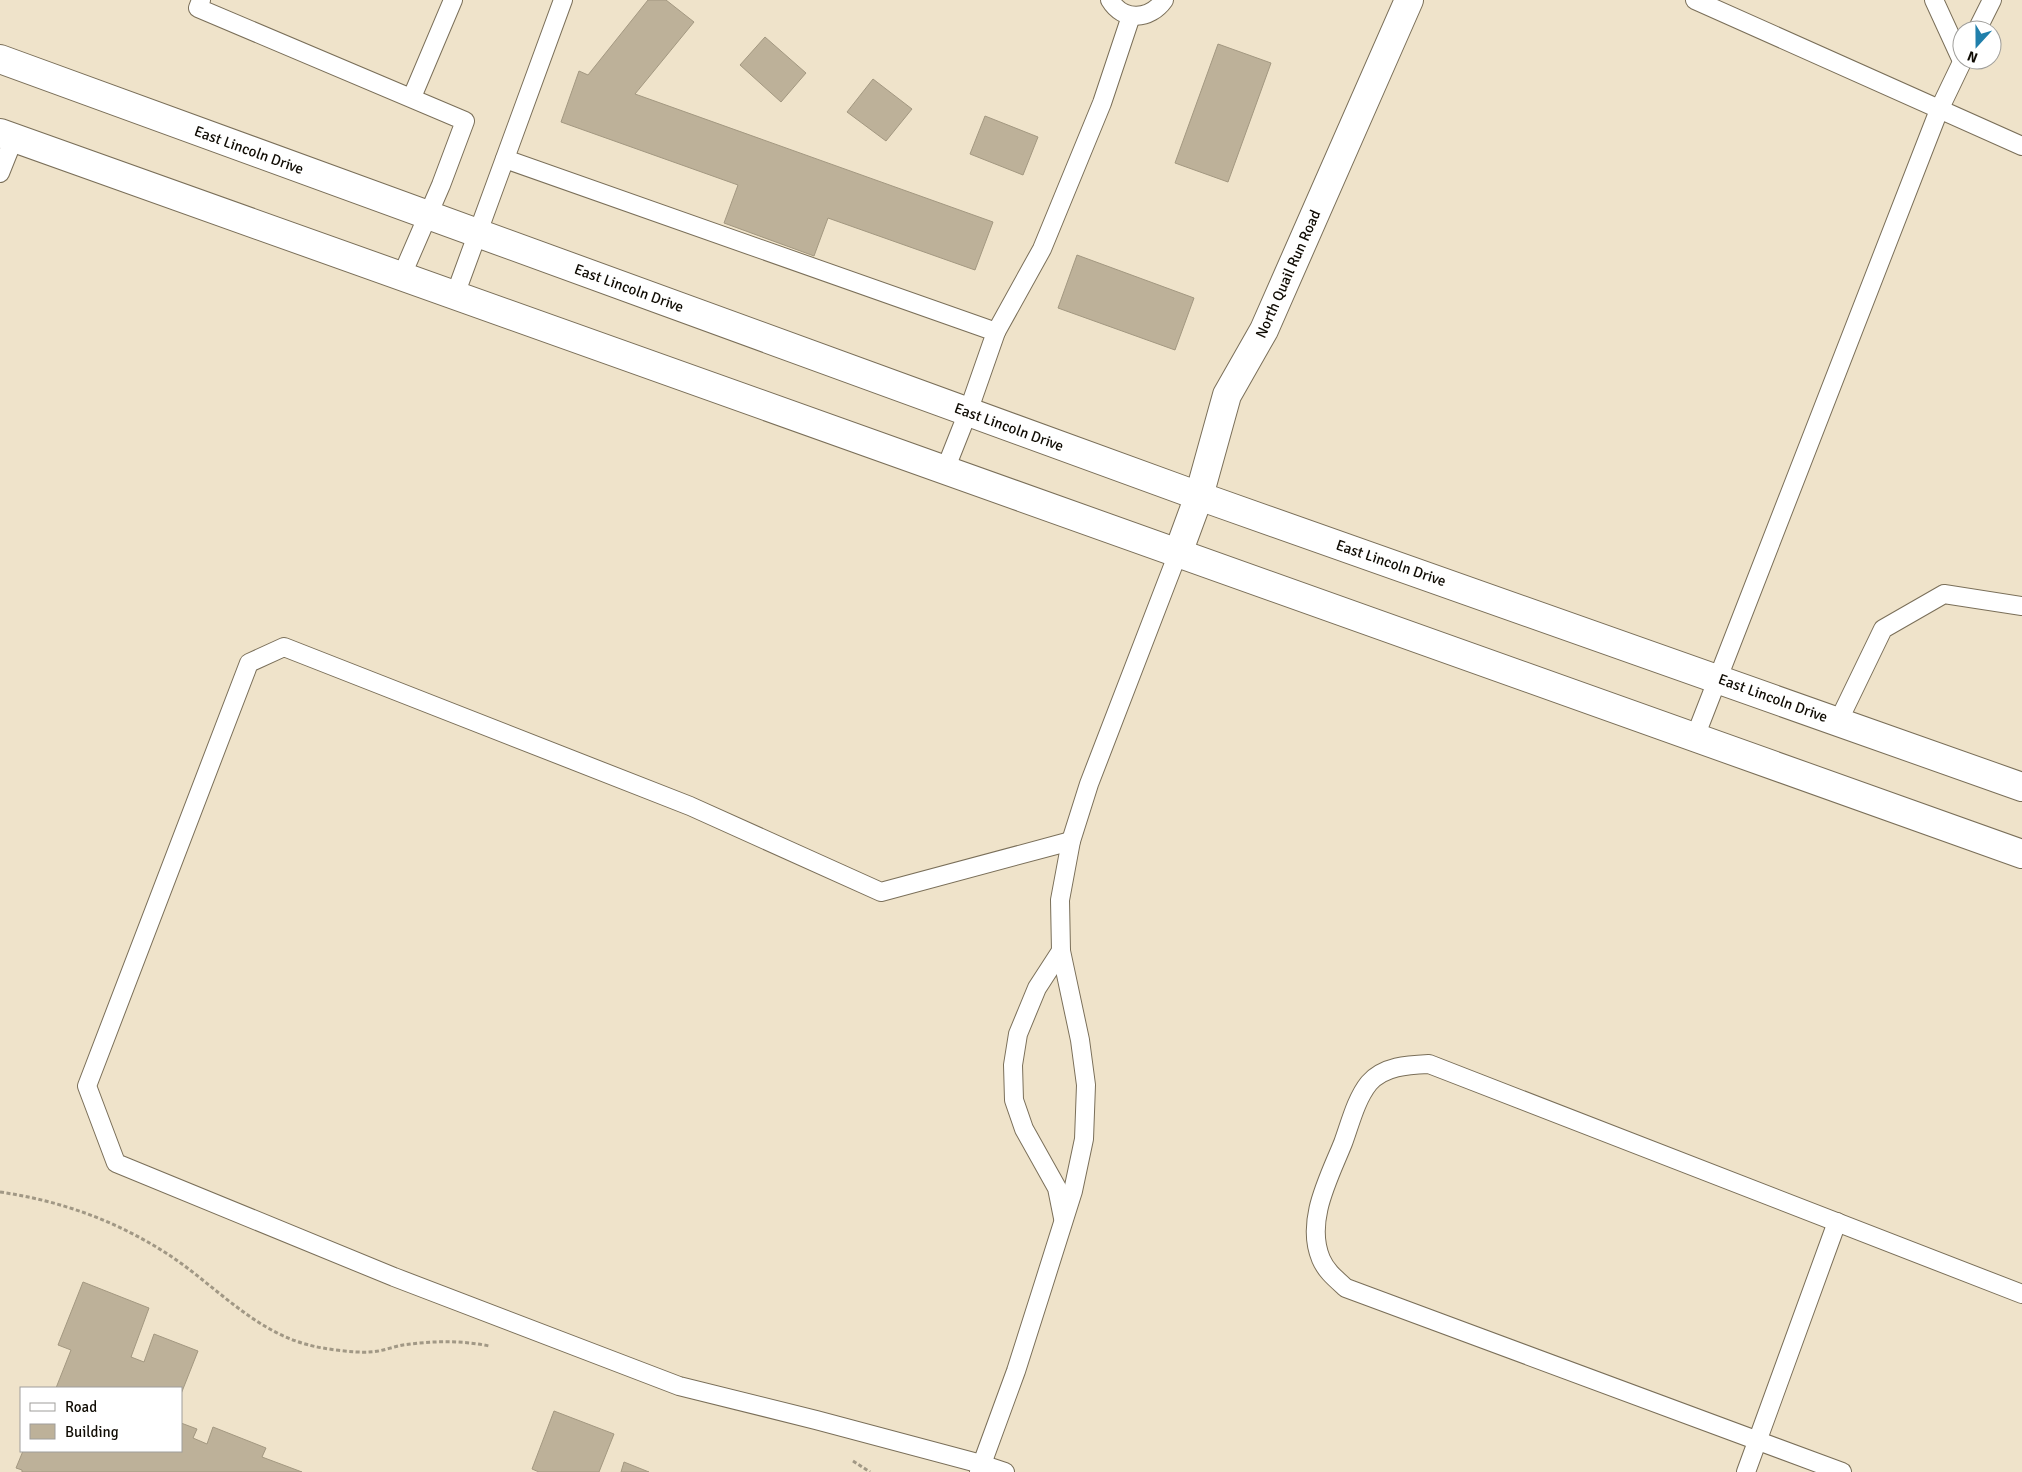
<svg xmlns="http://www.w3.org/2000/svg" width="2022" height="1472" viewBox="0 0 2022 1472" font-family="Signika,sans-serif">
  <rect width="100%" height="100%" fill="#efe3ca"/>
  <g fill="#bdb199" stroke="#a39881">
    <polygon points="648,0 666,0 694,22 635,94 993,222 975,270 828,218 814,256 724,223 738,185 561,122 579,71 588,75"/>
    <polygon points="765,37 806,73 781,102 740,65"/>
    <polygon points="1218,44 1271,63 1228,182 1175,163"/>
    <polygon points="873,79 912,109 886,141 847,112"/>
    <polygon points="985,116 1038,137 1023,175 970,154"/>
    <polygon points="1077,255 1194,298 1175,350 1058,308"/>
    <polygon points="83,1282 149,1308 131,1357 144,1362 154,1334 198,1351 181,1394 181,1388 56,1388 71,1350 58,1345"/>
    <polygon points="554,1411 614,1434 599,1472 539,1472 532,1469"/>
    <polygon points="181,1423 197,1429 193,1438 207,1444 213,1427 266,1448 262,1457 302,1472 22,1472 22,1470 16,1468 23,1451 181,1451"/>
    <polygon points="624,1462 649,1472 621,1472"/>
  </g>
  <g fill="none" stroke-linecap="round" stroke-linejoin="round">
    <defs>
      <g id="lane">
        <polyline points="201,0 198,8 465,121 441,185 402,275"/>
        <path d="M1110,0C1123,22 1150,20 1164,0"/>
        <polyline points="1695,0 2022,146"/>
        <polyline points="1934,0 1962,61"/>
        <polyline points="1977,30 1992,0"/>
        <polyline points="412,97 453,0"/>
        <polyline points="505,159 996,332 968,412 945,470"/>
        <polyline points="0,173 14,138"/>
        <polyline points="455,295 563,0"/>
        <polyline points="996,332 1042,249 1102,103 1131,16"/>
        <polyline points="1838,722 1883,629 1944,594 2022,606"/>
        <polyline points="1695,737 1939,110 1963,60"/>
        <polyline points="1061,951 1037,988 1018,1034 1013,1065 1014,1100 1024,1129 1057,1188 1063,1218"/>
        <polyline points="979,1472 1016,1371 1044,1283 1073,1191 1084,1139 1086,1085 1080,1040 1061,951 1060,900 1071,841 1089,784 1178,553"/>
        <polyline points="1005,1472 981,1464 816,1420 679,1386 394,1277 116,1163 87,1086 249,663 284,647 690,806 881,892 1071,841"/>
        <polyline points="1746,1472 1837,1222"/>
        <path d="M1842,1472L1346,1288C1336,1279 1326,1271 1321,1259C1305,1221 1329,1178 1343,1143C1350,1124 1356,1099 1369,1083C1384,1066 1408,1065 1429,1064L2022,1294"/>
      </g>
      <polyline id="street" points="1178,553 1199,496 1227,395 1264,330 1409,0"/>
      <g id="secondary">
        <polyline points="0,59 1199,496 2022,787"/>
        <polyline points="0,133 2022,854"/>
      </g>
    </defs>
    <use href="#lane" stroke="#7a6f59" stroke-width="20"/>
    <use href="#street" stroke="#7a6f59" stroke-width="30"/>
    <use href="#secondary" stroke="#7a6f59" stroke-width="30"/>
    <g stroke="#a19885" stroke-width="3" stroke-dasharray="4 2.5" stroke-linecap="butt">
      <path d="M0,1192C61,1201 114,1220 166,1253C213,1283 253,1331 309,1345C323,1349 355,1353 369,1352C380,1352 392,1347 403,1345C431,1341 461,1340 489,1346"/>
      <polyline points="853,1461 870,1472"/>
    </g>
    <use href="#lane" stroke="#fff" stroke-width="18"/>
    <use href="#street" stroke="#fff" stroke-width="28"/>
    <use href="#secondary" stroke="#fff" stroke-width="28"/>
  </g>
  <g text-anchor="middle" stroke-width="4.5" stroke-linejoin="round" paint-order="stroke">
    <g font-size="15" fill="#100c04" stroke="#fff">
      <text transform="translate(249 150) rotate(20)" y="5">East Lincoln Drive</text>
      <text transform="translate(1288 274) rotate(-66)" y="5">North Quail Run Road</text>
      <text transform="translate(629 288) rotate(20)" y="5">East Lincoln Drive</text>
      <text transform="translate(1009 427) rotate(20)" y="5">East Lincoln Drive</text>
      <text transform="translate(1391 563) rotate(19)" y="5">East Lincoln Drive</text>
      <text transform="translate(1773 698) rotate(20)" y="5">East Lincoln Drive</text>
    </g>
  </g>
  <rect x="20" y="1387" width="162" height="65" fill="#ffffff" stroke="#9f9e9b"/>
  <rect x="30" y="1403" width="25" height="8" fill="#ffffff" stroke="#9f9e9b"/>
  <text x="65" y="1412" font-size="15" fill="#100c04">Road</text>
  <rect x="30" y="1424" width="25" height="15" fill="#bdb199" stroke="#9f9e9b"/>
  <text x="65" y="1437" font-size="15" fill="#100c04">Building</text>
  <g transform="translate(1977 45) rotate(201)"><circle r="24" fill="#ffffff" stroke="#9f9e9b"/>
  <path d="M0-4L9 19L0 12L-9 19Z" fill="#207fab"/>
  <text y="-8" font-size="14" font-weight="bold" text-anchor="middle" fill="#100c04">N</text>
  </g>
</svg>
